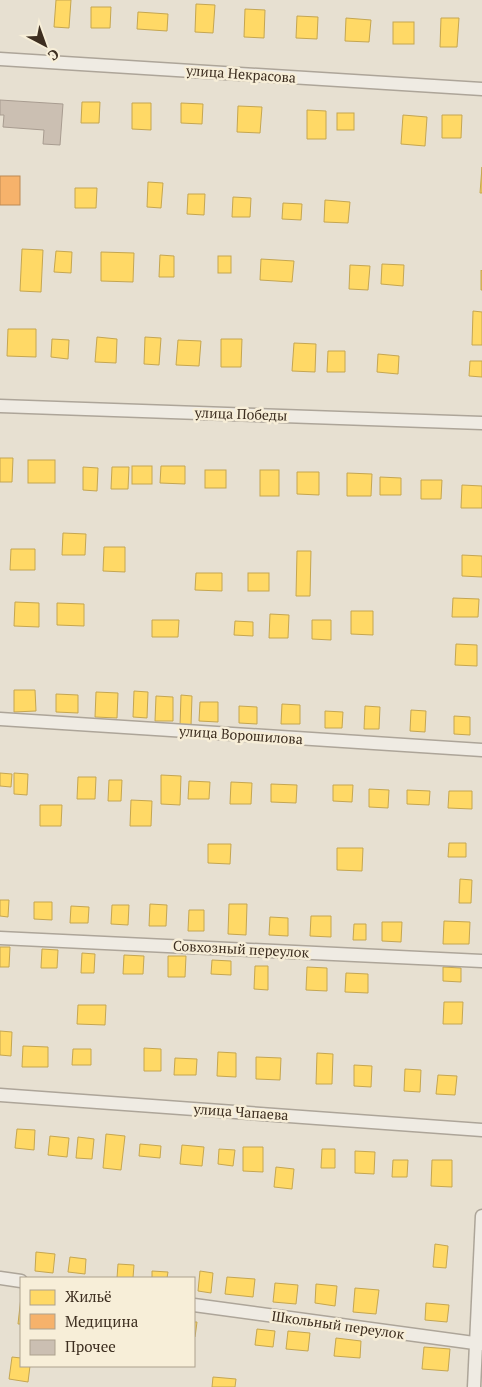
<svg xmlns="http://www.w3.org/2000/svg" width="482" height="1387" viewBox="0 0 482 1387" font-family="'PT Serif',serif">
  <rect width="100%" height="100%" fill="#e7e0d1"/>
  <g fill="#ffd966" stroke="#c5a651">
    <polygon points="56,0 71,0 69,28 54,27"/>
    <polygon points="196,4 215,5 213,33 195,32"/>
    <polygon points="91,7 111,7 110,28 91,28"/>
    <polygon points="245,9 265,10 264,38 244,37"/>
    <polygon points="138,12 168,14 167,31 137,29"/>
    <polygon points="297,16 318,17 317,39 296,38"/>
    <polygon points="346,18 371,20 369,42 345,41"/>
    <polygon points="441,18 459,18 457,47 440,47"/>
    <rect x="393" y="22" width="21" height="22"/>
    <polygon points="82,102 100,102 99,123 81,123"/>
    <polygon points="132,103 151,103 151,130 132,129"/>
    <polygon points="181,103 203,104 202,124 181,123"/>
    <polygon points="238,106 262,107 260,133 237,132"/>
    <polygon points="307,110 326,111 326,139 307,139"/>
    <rect x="337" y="113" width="17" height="17"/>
    <polygon points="403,115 427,117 425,146 401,144"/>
    <polygon points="442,115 462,115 461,138 442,138"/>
    <polygon points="482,167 482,193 480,193"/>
    <polygon points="148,182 163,183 161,208 147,207"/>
    <polygon points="75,188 97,188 96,208 75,208"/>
    <polygon points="188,194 205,194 204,215 187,214"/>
    <polygon points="233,197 251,198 250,217 232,217"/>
    <polygon points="325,200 350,202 348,223 324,222"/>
    <polygon points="283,203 302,204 301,220 282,219"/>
    <polygon points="22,249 43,250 41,292 20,291"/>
    <polygon points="56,251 72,252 71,273 54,272"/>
    <polygon points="101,252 134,253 133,282 101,281"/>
    <polygon points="160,255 174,256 174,277 159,277"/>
    <rect x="218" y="256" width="13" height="17"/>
    <polygon points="261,259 294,261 292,282 260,280"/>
    <polygon points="382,264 404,265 403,286 381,284"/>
    <polygon points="350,265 370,266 368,290 349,289"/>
    <polygon points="481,270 482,271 482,290 481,290"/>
    <polygon points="473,311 482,312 482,345 472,345"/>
    <polygon points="8,329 36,329 36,357 7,356"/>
    <polygon points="97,337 117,339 116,363 95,362"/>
    <polygon points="145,337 161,338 159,365 144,364"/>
    <polygon points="52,339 69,340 68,359 51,357"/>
    <polygon points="221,339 242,339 241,367 221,367"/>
    <polygon points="178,340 201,341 199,366 176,365"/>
    <polygon points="294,343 316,344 315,372 292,371"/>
    <polygon points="328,351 345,351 345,372 327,372"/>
    <polygon points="378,354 399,356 398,374 377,372"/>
    <polygon points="470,361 482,361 482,377 469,376"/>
    <polygon points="0,458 13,458 12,482 0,482"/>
    <rect x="28" y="460" width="27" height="23"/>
    <rect x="132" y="466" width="20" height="18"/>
    <polygon points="161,466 185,466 185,484 160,483"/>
    <polygon points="83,467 98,468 97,491 83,490"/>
    <polygon points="112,467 129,467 128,489 111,489"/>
    <rect x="205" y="470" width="21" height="18"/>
    <rect x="260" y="470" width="19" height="26"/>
    <polygon points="297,472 319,472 319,495 297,494"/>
    <polygon points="347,473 372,474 371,496 347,496"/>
    <polygon points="380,477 401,478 401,495 380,495"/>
    <polygon points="421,480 442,480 441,499 421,499"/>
    <polygon points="462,485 482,486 482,508 461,508"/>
    <polygon points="63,533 86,534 85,555 62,555"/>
    <polygon points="104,547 125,547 125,572 103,571"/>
    <polygon points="11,549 35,549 35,570 10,570"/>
    <polygon points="297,551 311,551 310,596 296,596"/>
    <polygon points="462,555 482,556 482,577 462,576"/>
    <polygon points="196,573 222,573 222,591 195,590"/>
    <rect x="248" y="573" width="21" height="18"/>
    <polygon points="453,598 479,599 478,617 452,617"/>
    <polygon points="15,602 39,603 39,627 14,626"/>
    <polygon points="57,603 84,604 84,626 57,625"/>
    <polygon points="351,611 373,611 373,635 351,634"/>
    <polygon points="270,614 289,615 288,638 269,638"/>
    <polygon points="152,620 179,620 178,637 152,637"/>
    <polygon points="312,620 331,620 331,640 312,639"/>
    <polygon points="235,621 253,622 253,636 234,635"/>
    <polygon points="456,644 477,645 477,666 455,665"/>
    <polygon points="14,690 35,690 36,711 14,712"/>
    <polygon points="134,691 148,692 147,718 133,717"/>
    <polygon points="96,692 118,693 117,718 95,717"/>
    <polygon points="56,694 78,695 78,713 56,712"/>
    <polygon points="181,695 192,696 191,726 180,726"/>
    <polygon points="156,696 173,697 173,721 155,721"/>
    <polygon points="200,702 218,702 218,722 199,721"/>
    <polygon points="282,704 300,705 300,724 281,724"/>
    <polygon points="239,706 257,707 257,724 239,723"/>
    <polygon points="365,706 380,707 379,729 364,729"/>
    <polygon points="411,710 426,711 425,732 410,731"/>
    <polygon points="325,711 343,712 342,728 325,728"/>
    <polygon points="454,716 470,717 470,735 454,734"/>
    <polygon points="0,773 12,774 11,787 0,786"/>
    <polygon points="14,773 28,774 27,795 14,794"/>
    <polygon points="161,775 181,776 180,805 161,804"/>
    <polygon points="78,777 96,777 95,799 77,799"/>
    <polygon points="109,780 122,780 121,801 108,801"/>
    <polygon points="189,781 210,782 209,799 188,799"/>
    <polygon points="231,782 252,783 251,804 230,804"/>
    <polygon points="271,784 297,785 296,803 271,802"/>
    <polygon points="333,785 353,785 352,802 333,801"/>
    <polygon points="369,789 389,790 388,808 369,807"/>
    <polygon points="407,790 430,791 429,805 407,804"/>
    <polygon points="449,791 472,791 472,809 448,808"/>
    <polygon points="131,800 152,801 151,826 130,826"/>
    <polygon points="40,805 62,805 61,826 40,826"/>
    <polygon points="449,843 466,843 466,857 448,857"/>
    <polygon points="208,844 231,844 230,864 208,863"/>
    <polygon points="337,848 363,848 362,871 337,870"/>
    <polygon points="460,879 472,880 471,903 459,903"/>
    <polygon points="0,900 9,900 8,917 0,916"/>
    <polygon points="34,902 52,902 52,920 34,919"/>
    <polygon points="150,904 167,905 166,926 149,926"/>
    <polygon points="229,904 247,904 246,935 228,934"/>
    <polygon points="112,905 129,905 128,925 111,924"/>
    <polygon points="71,906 89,907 88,923 70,923"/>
    <polygon points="189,910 204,910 204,931 188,931"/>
    <polygon points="311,916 331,916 331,937 310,936"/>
    <polygon points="270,917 288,918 288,936 269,935"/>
    <polygon points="444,921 470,922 469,944 443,944"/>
    <polygon points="382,922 402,922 401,942 382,941"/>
    <polygon points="354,924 366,924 366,940 353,940"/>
    <polygon points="0,947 10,947 9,967 0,967"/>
    <polygon points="42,949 58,950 57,968 41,968"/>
    <polygon points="82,953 95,954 94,973 81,973"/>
    <polygon points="124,955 144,956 143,974 123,974"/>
    <polygon points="168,956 186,956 185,977 168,977"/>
    <polygon points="212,960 231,961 231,975 211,974"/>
    <polygon points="255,966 268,966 268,990 254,989"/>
    <polygon points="307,967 327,968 327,991 306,990"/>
    <polygon points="443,967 461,968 461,982 443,981"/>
    <polygon points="346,973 368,974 368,993 345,992"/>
    <polygon points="444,1002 463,1002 462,1024 443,1024"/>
    <polygon points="78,1005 106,1005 105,1025 77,1024"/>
    <polygon points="0,1031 12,1032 11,1056 0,1055"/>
    <polygon points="23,1046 48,1047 48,1067 22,1067"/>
    <polygon points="144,1048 161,1049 161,1071 144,1071"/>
    <polygon points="73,1049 91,1049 91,1065 72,1065"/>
    <polygon points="218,1052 236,1053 236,1077 217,1076"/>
    <polygon points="317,1053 333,1054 332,1084 316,1084"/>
    <polygon points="256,1057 281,1058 280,1080 256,1079"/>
    <polygon points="175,1058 197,1059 196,1075 174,1075"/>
    <polygon points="354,1065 372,1066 371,1087 354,1086"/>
    <polygon points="405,1069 421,1070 420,1092 404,1091"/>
    <polygon points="438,1075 457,1076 455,1095 436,1094"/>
    <polygon points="17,1129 35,1130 34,1150 15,1148"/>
    <polygon points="106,1134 125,1136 121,1170 103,1168"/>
    <polygon points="50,1136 69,1138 67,1157 48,1155"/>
    <polygon points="78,1137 94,1139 92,1159 76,1158"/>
    <polygon points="140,1144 161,1146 160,1158 139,1156"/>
    <polygon points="182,1145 204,1147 202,1166 180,1164"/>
    <polygon points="243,1147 263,1147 263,1172 243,1171"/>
    <polygon points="219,1149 235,1150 233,1166 218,1164"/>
    <polygon points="322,1149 335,1149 335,1168 321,1168"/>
    <polygon points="355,1151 375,1152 374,1174 355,1173"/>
    <polygon points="393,1160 408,1160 407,1177 392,1177"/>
    <polygon points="432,1160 452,1160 452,1187 431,1186"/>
    <polygon points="276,1167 294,1169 292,1189 274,1187"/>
    <polygon points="435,1244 448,1246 446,1268 433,1267"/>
    <polygon points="36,1252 55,1254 53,1273 35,1271"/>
    <polygon points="70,1257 86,1259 85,1274 68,1272"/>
    <polygon points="118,1264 134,1265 133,1278 117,1278"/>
    <polygon points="152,1271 168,1272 167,1278 152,1278"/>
    <polygon points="200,1271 213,1273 211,1293 198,1291"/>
    <polygon points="227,1277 255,1279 253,1297 225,1294"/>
    <polygon points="275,1283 298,1285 296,1304 273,1302"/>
    <polygon points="316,1284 337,1286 335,1306 315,1303"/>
    <polygon points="355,1288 379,1290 376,1314 353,1312"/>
    <polygon points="21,1297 21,1324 18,1324"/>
    <polygon points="426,1303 449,1305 447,1322 425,1320"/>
    <polygon points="194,1322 197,1322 195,1337 194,1337"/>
    <polygon points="257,1329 275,1331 273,1347 255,1345"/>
    <polygon points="288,1331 310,1333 308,1351 286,1349"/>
    <polygon points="336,1338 361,1341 360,1358 334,1356"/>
    <polygon points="424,1347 450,1349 448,1371 422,1369"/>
    <polygon points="12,1357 21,1358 21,1366 30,1366 28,1382 9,1379"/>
    <polygon points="213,1377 236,1379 235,1387 212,1387"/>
  </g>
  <rect fill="#f6b26b" stroke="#be8a54" x="0" y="176" width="20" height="29"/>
  <polygon fill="#cbbfb2" stroke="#a89c90" points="0,100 63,104 60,145 43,144 44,130 3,127 4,115 0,115"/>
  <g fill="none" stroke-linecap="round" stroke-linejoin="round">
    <defs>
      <g id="minor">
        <polyline points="0,59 482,89"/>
        <polyline points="0,406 482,423"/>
        <polyline points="0,719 482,750"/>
        <polyline points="0,938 482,961"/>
        <polyline points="0,1095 482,1130"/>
        <polyline points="0,1278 21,1281"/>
        <polyline points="194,1305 482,1344"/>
        <polyline points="474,1387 482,1216"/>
      </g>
    </defs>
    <use href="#minor" stroke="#ada599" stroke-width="15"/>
    <use href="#minor" stroke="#efebe3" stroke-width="12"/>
  </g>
  <g text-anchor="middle" stroke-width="5" stroke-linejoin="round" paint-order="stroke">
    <g font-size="14" fill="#3d2e20" stroke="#f7eed8">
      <text transform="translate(241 74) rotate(4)" y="5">улица Некрасова</text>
      <text transform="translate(241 414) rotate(2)" y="5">улица Победы</text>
      <text transform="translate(241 735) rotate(4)" y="5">улица Ворошилова</text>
      <text transform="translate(241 949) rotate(3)" y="5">Совхозный переулок</text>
      <text transform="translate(241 1112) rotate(4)" y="5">улица Чапаева</text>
      <text transform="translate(338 1325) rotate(8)" y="5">Школьный переулок</text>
    </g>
  </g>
  <rect x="20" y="1277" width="175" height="90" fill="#f7eed8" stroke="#ada18e"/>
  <rect x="30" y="1290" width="25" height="15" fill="#ffd966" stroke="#ada18e"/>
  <text x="65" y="1302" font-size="15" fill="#3d2e20">Жильё</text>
  <rect x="30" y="1314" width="25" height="15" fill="#f6b26b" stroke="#ada18e"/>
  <text x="65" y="1327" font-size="15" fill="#3d2e20">Медицина</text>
  <rect x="30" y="1340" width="25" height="15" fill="#cbbfb2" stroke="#ada18e"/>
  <text x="65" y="1352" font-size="15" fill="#3d2e20">Прочее</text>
  <g transform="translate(45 45) rotate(139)" stroke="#f7eed8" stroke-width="4" paint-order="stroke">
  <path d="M0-4L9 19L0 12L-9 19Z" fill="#3d2e20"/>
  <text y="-8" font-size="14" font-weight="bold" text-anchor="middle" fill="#3d2e20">С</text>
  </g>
</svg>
